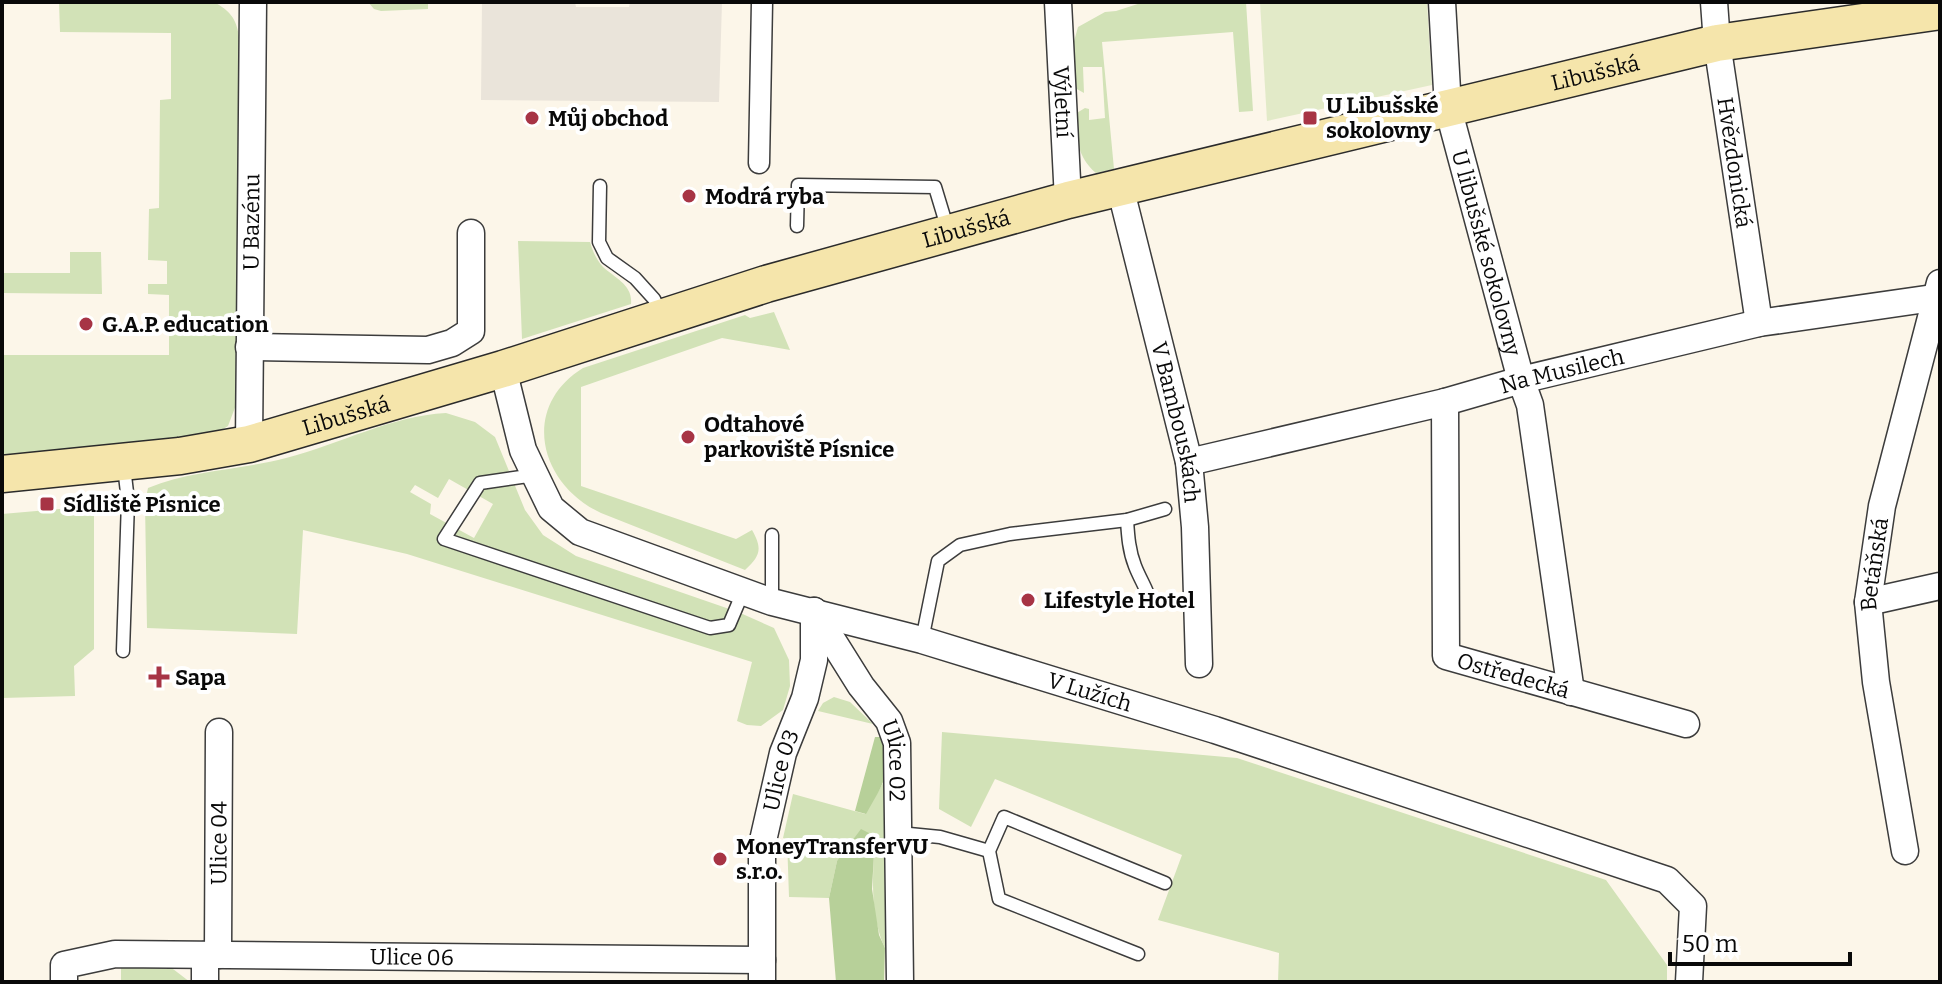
<svg xmlns="http://www.w3.org/2000/svg" width="1942" height="984" viewBox="0 0 1942 984" font-family="Bitter,serif">
  <rect width="100%" height="100%" fill="#fcf6e9"/>
  <g fill="#d2e2b7" fill-rule="evenodd">
    <path d="M59,2H214C230,11 236,18 239,36L236,405L228,426L209,438L2,460V355H169V295L148,294V284H167V261L148,260L149,209L159,208L160,100L171,99V33L60,32Z"/>
    <polygon points="368,2 428,2 428,9 381,11 374,9"/>
    <path d="M1144,2H1246L1253,111L1239,112L1233,32L1102,42L1114,169L1096,173C1077,157 1076,137 1075,114L1085,108L1089,109V120L1105,118L1102,67H1083L1084,93L1075,88L1073,45L1078,27L1105,12L1116,11Z"/>
    <path d="M518,241L590,242C593,252 596,259 603,267C615,278 633,285 631,304L522,339Z"/>
    <polygon points="70,252 101,252 102,294 2,293 2,273 70,273"/>
    <path d="M774,312L790,350L722,338L581,387V486L736,539L752,530C763,549 760,556 745,570L601,513C539,484 520,407 583,368L745,315L750,318Z"/>
    <path d="M446,413L475,422L495,437L525,510L543,535L576,556L738,612L774,628L789,660L790,686L783,710L761,726L747,725L737,721L752,662L407,554L303,530L297,634L147,628L145,502L148,488C191,470 241,470 286,458C340,444 391,416 446,413ZM449,479L493,504L474,538L430,514L431,504L410,492L415,485L438,498Z"/>
    <polygon points="94,506 94,649 74,666 75,696 2,698 2,514"/>
    <polygon points="834,697 850,702 873,724 818,711 823,703"/>
    <polygon points="942,732 1237,758 1606,880 1667,965 1667,982 1278,982 1279,953 1158,920 1182,855 995,779 971,827 939,809"/>
    <path d="M886,778L885,948C869,913 873,873 875,836L837,861L829,898L789,897L787,839L783,838L793,794L865,814Z"/>
    <polygon points="121,965 173,969 190,982 121,982"/>
  </g>
  <g fill="#b7d099">
    <path d="M875,737H883C895,770 881,787 866,814L855,811Z"/>
    <polygon points="861,829 875,836 872,889 879,935 885,948 884,982 836,982 829,898 837,861"/>
  </g>
  <polygon fill="#e2eac8" points="1260,2 1427,2 1432,85 1267,121"/>
  <polygon fill="#eae4da" points="482,2 575,2 576,7 629,7 630,2 722,2 719,102 481,100"/>
  <g fill="none" stroke-linecap="round" stroke-linejoin="round">
    <defs>
      <g id="service">
        <polyline points="600,186 599,242 607,258 635,278 654,299 661,314"/>
        <polyline points="797,226 798,185 935,187 948,230"/>
        <polyline points="535,475 480,483 444,539 710,628 729,625 743,592"/>
        <path d="M1127,520C1128,536 1129,551 1135,566C1140,579 1147,589 1151,603"/>
        <polyline points="772,602 772,535"/>
        <polyline points="922,640 938,561 960,545 1010,534 1127,520 1165,509"/>
        <polyline points="123,651 128,501 124,467"/>
        <polyline points="899,833 940,837 989,851"/>
        <polyline points="1138,954 999,899 989,851 1004,817 1165,883"/>
      </g>
      <polyline id="pedestrian" points="759,163 762,2"/>
      <g id="minor">
        <path id="s1" d="M1058,2L1068,200"/>
        <path id="s2" d="M1442,2L1448,108L1521,380L1530,405L1571,692"/>
        <path id="s3" d="M1714,2L1717,43L1759,323"/>
        <path id="s4" d="M1120,187L1189,462L1195,527L1199,664"/>
        <polyline points="249,347 428,350 452,343 471,331 471,233"/>
        <path id="s5" d="M503,369L523,450L535,475L551,508L580,532L772,602L922,640L1215,730L1667,880L1693,906L1689,982"/>
        <path id="s6" d="M1445,402L1446,656L1686,724"/>
        <path id="s7" d="M249,444L253,2"/>
        <path id="s8" d="M1189,462L1445,402L1521,380L1759,323L1940,297"/>
        <polyline points="1868,602 1940,586"/>
        <path id="s9" d="M814,611L861,686L889,721L897,743L900,982"/>
        <path id="s10" d="M1905,851L1876,682L1868,602L1882,506L1940,283"/>
        <path id="s11" d="M218,955L219,732"/>
        <path id="s12" d="M64,982V965L115,954L762,960"/>
        <polyline points="205,982 205,955"/>
        <path id="s13" d="M762,982V845L783,753L805,698L814,660V611"/>
      </g>
      <g id="secondary">
        <path id="s14" d="M2,474L180,456L249,444L503,369L766,284L1068,200L1717,43L1940,11"/>
      </g>
    </defs>
    <use href="#service" stroke="#3c3c3c" stroke-width="15"/>
    <use href="#pedestrian" stroke="#3c3c3c" stroke-width="23"/>
    <use href="#minor" stroke="#3c3c3c" stroke-width="29"/>
    <use href="#secondary" stroke="#2b2b2b" stroke-width="39"/>
    <use href="#service" stroke="#fff" stroke-width="12"/>
    <use href="#pedestrian" stroke="#fff" stroke-width="20"/>
    <use href="#minor" stroke="#fff" stroke-width="26"/>
    <use href="#secondary" stroke="#f5e5ab" stroke-width="36"/>
  </g>
  <g fill="#a73445" stroke="#fff" stroke-width="3">
    <circle cx="532" cy="118" r="8"/>
    <rect x="1302" y="110" width="16" height="16" rx="4"/>
    <circle cx="689" cy="196" r="8"/>
    <circle cx="86" cy="324" r="8"/>
    <circle cx="688" cy="437" r="8"/>
    <rect x="39" y="496" width="16" height="16" rx="4"/>
    <circle cx="1028" cy="600" r="8"/>
    <path d="M155 665h8v8h8v8h-8v8h-8v-8h-8v-8h8z"/>
    <circle cx="720" cy="859" r="8"/>
  </g>
  <g text-anchor="middle" stroke-width="8" stroke-linejoin="round" paint-order="stroke">
    <g font-size="22" fill="#090909" stroke="#fff">
      <text dy="8" stroke="none"><textPath href="#s14" startOffset="1646">Libušská</textPath></text>
      <text dy="8" stroke="none"><textPath href="#s1" startOffset="100">Výletní</textPath></text>
      <text dy="8" stroke="none"><textPath href="#s3" startOffset="162">Hvězdonická</textPath></text>
      <text dy="8" stroke="none"><textPath href="#s7" startOffset="222">U Bazénu</textPath></text>
      <text dy="8" stroke="none"><textPath href="#s14" startOffset="998">Libušská</textPath></text>
      <text dy="8" stroke="none"><textPath href="#s2" startOffset="256">U libušské sokolovny</textPath></text>
      <text dy="8" stroke="none"><textPath href="#s8" startOffset="384">Na Musilech</textPath></text>
      <text dy="8" stroke="none"><textPath href="#s14" startOffset="350">Libušská</textPath></text>
      <text dy="8" stroke="none"><textPath href="#s4" startOffset="242">V Bambouskách</textPath></text>
      <text dy="8" stroke="none"><textPath href="#s10" startOffset="290">Betáňská</textPath></text>
      <text dy="8" stroke="none"><textPath href="#s6" startOffset="324">Ostředecká</textPath></text>
      <text dy="8" stroke="none"><textPath href="#s5" startOffset="720">V Lužích</textPath></text>
      <text dy="8" stroke="none"><textPath href="#s9" startOffset="174">Ulice 02</textPath></text>
      <text dy="8" stroke="none"><textPath href="#s13" startOffset="214">Ulice 03</textPath></text>
      <text dy="8" stroke="none"><textPath href="#s11" startOffset="112">Ulice 04</textPath></text>
      <text dy="8" stroke="none"><textPath href="#s12" startOffset="366">Ulice 06</textPath></text>
    </g>
    <g font-size="22" font-weight="bold" fill="#090909" stroke="#fff" text-anchor="start">
      <text x="1326" y="113">U Libušské<tspan x="1326" dy="25">sokolovny</tspan></text>
      <text x="548" y="126">Můj obchod</text>
      <text x="705" y="204">Modrá ryba</text>
      <text x="102" y="332">G.A.P. education</text>
      <text x="704" y="432">Odtahové<tspan x="704" dy="25">parkoviště Písnice</tspan></text>
      <text x="63" y="512">Sídliště Písnice</text>
      <text x="1044" y="608">Lifestyle Hotel</text>
      <text x="175" y="685">Sapa</text>
      <text x="736" y="854">MoneyTransferVU<tspan x="736" dy="25">s.r.o.</tspan></text>
    </g>
  </g>
  <rect width="1942" height="984" fill="none" stroke="#090909" stroke-width="8"/>
  <path d="M1670 952v12h180v-12" fill="none" stroke="#090909" stroke-width="4"/>
  <text x="1682" y="952" font-size="24" fill="#090909" stroke="#ffffff" stroke-width="6" paint-order="stroke">50 m</text>
</svg>
